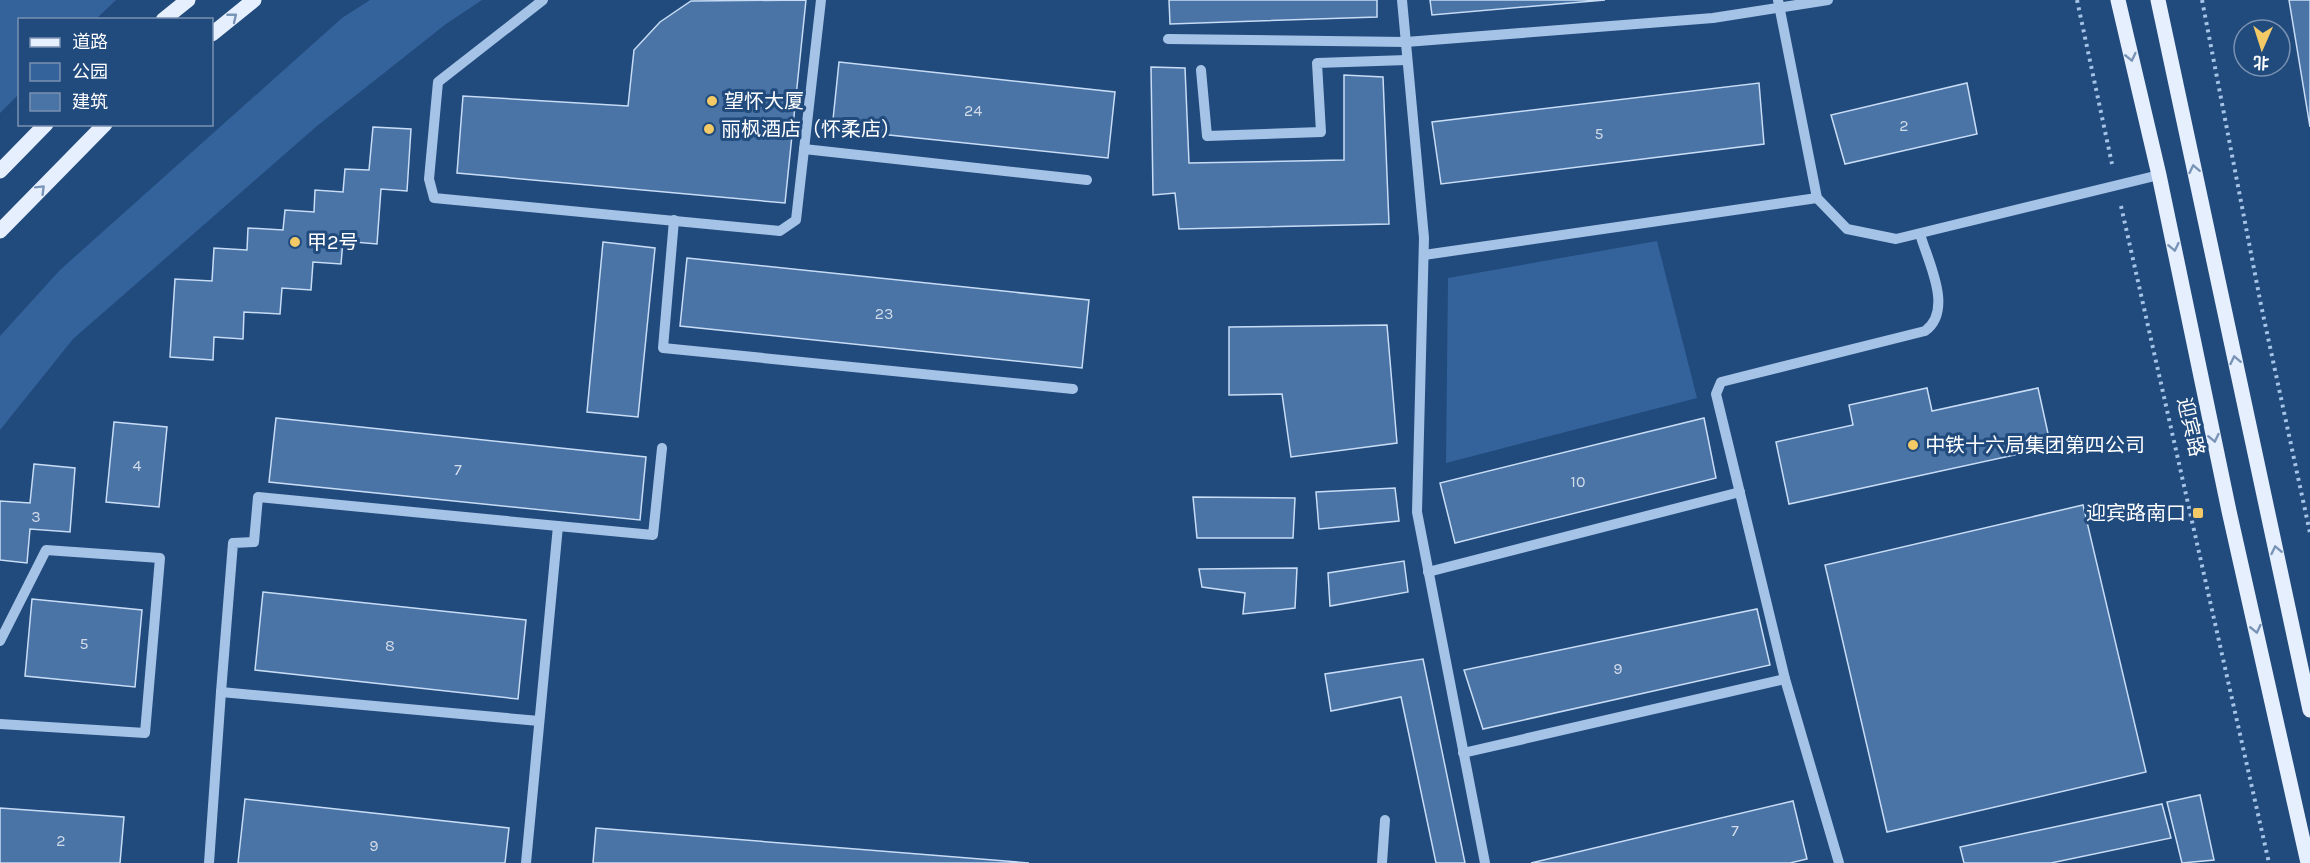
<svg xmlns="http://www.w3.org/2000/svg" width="2310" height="863" viewBox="0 0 2310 863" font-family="Karla,'Noto Sans SC',sans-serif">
  <rect width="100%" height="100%" fill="#214a7d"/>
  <g fill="#34639b">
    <polygon points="0,0 116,0 96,19 20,20 19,94 0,113"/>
    <polygon points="370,0 482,0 446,24 317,126 73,339 0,430 0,336 60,270 342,18"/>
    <polygon points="1657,241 1697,398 1446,463 1448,278"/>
  </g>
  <g fill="#4a73a6" stroke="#c8ddf5" stroke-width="1.5">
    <polygon points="806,0 785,203 457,173 463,96 628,106 634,50 660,22 691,1"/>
    <polygon points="1169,0 1377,0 1377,17 1170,24"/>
    <polygon points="1430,0 1605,0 1432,15"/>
    <polygon points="2289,0 2310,0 2310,127"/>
    <polygon points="839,62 1115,92 1108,158 832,129"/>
    <polygon points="1151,67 1185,68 1189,163 1344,160 1344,75 1383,77 1389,224 1179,229 1175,193 1153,195"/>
    <polygon points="1759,83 1764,144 1441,184 1432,122"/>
    <polygon points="1967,83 1977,134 1845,164 1831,115"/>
    <polygon points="373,127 411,129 407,191 381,189 377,244 343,241 341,264 313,262 311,290 282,288 280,314 244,312 243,339 214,337 213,360 170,357 175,279 212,281 214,248 247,250 248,228 283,230 285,210 314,212 315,190 343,192 345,169 369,170"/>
    <polygon points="603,242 655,248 638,417 587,412"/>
    <polygon points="687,258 1089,300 1082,368 680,326"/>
    <polygon points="1387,325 1397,443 1291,457 1282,394 1229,395 1229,327"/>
    <polygon points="1927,388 1932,411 2038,388 2051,447 1789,504 1776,442 1853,425 1849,405"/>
    <polygon points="276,418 646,457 640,520 269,482"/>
    <polygon points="1704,418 1716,478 1455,543 1440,483"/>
    <polygon points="114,422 167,427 159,507 106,502"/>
    <polygon points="34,464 75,468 70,532 30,529 27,563 0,560 0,501 30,503"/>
    <polygon points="1395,488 1399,521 1319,529 1316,492"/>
    <polygon points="1193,497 1295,498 1293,538 1197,538"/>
    <polygon points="2083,505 2146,772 1887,832 1825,565"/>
    <polygon points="1404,561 1408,592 1330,606 1328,573"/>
    <polygon points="1297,568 1295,608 1243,614 1245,593 1202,587 1199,569"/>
    <polygon points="263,592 526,620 518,699 255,670"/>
    <polygon points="32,599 142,610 135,687 25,676"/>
    <polygon points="1757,609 1770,665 1483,729 1464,670"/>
    <polygon points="1423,659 1465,863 1436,863 1401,697 1331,711 1325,674"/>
    <polygon points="2200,795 2214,860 2182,863 2167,802"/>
    <polygon points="245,799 509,828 505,863 238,863"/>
    <polygon points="1793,801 1807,859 1790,863 1531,863"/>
    <polygon points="2162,804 2171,838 2051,863 1964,863 1960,847"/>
    <polygon points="0,808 124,817 120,863 0,863"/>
    <polygon points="596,828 1029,863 593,863"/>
  </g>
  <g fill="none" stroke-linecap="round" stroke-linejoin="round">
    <g stroke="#a5c3e6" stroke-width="4" stroke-dasharray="3 4.5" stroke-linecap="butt">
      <polyline points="2077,0 2112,164"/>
      <polyline points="2202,0 2261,305 2310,533"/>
      <polyline points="2121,206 2269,863"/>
    </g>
    <g stroke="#a5c3e6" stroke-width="10">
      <polyline points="543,0 438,82 429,179 434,198 780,231 796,220 821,0"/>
      <polyline points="1402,0 1424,238 1417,512 1485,863"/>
      <polyline points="1778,0 1817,198 1847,229 1896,239 2159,175"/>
      <polyline points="1168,39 1406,42 1713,18 1828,0"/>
      <polyline points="1201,70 1207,136 1321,132 1317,63 1407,60"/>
      <polyline points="804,149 1087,180"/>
      <polyline points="674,220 663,348 1073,389"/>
      <polyline points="1424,255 1817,198"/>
      <polyline points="1428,572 1740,492"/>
      <polyline points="0,641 46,550 160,558 145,733 0,724"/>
      <polyline points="539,721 221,692 233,543 254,542 258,497 558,526"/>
      <polyline points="1463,753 1785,679"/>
      <polyline points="209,863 221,692"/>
      <polyline points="526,863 558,526 653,535 662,448"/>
      <polyline points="1382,863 1385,820"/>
      <path d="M1839,863L1785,679L1716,394L1721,382L1925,331C1954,310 1928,262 1920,234"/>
    </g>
    <g stroke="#e6effd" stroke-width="15">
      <polyline points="2118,0 2159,175 2229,511 2308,863"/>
      <polyline points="2158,0 2310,710"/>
      <polyline points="163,20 188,0"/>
      <polyline points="212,34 254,0"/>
      <polyline points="0,171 46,124"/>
      <polyline points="0,231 105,124"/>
    </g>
  </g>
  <defs><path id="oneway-chevron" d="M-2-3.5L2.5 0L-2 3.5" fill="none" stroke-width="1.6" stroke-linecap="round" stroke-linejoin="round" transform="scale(1.5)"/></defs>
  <g stroke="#7a94b7">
    <use href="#oneway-chevron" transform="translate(233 17) rotate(-39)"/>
    <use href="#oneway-chevron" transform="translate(2131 57) rotate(77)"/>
    <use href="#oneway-chevron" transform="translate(2194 169) rotate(-102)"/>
    <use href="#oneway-chevron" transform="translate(41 189) rotate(-45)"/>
    <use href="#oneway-chevron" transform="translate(2174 247) rotate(78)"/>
    <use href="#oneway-chevron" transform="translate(2235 360) rotate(-102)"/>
    <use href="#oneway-chevron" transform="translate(2214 438) rotate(78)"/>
    <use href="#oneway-chevron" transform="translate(2276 550) rotate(-102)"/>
    <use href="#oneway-chevron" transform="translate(2256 629) rotate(77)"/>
  </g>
  <g fill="#f3ca66" stroke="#214a7d" stroke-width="2">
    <circle cx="712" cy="101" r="6"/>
    <circle cx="709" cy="129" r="6"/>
    <circle cx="295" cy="242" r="6"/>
    <circle cx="1913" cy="445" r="6"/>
    <rect x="2192" y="507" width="12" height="12" rx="3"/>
  </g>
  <g text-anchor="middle" stroke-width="6" stroke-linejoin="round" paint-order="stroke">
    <g font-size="16" fill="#d2dce9">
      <text x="973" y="116">24</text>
      <text x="1904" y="131">2</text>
      <text x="1599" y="139">5</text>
      <text x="884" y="319">23</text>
      <text x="137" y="471">4</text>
      <text x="458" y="475">7</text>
      <text x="1578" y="487">10</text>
      <text x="36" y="522">3</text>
      <text x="84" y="649">5</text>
      <text x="390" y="651">8</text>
      <text x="1618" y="674">9</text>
      <text x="1735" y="836">7</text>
      <text x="61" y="846">2</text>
      <text x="374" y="851">9</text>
    </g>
    <g font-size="20" fill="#fff" stroke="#214a7d" text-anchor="start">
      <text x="724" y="108">望怀大厦</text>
      <text x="721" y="136">丽枫酒店（怀柔店）</text>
      <text x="307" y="249">甲2号</text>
      <text x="1925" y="452">中铁十六局集团第四公司</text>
      <text x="2186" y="520" text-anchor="end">迎宾路南口</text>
    </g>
    <g font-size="20" fill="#fff" stroke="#214a7d">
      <text transform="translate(2191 427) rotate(77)" y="7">迎宾路</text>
    </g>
  </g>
  <rect x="18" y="18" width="195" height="108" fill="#214a7d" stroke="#7a92b1" stroke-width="1.5"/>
  <rect x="30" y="38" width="30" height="9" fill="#e6effd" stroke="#7a92b1" stroke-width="1.5"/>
  <text x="72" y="48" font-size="18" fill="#ffffff">道路</text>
  <rect x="30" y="63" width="30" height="18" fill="#34639b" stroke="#7a92b1" stroke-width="1.5"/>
  <text x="72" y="78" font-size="18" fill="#ffffff">公园</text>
  <rect x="30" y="93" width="30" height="18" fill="#4a73a6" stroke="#7a92b1" stroke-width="1.5"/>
  <text x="72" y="108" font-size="18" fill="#ffffff">建筑</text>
  <g transform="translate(2262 48) rotate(183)"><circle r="28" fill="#214a7d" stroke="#7a92b1" stroke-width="1.5"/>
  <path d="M0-4.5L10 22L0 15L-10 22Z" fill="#f3ca66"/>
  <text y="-9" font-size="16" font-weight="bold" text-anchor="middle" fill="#ffffff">北</text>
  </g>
</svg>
